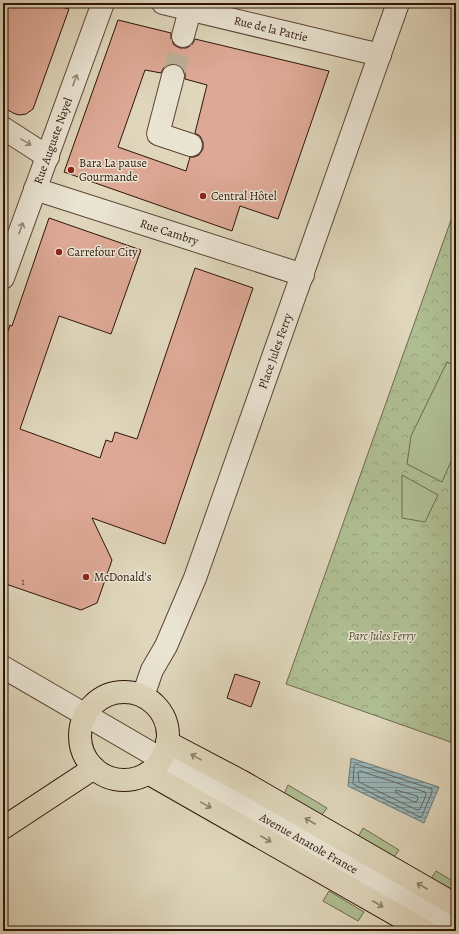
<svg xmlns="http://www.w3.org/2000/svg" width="459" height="934" viewBox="0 0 459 934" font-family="Alegreya,serif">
  <defs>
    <pattern id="park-crowns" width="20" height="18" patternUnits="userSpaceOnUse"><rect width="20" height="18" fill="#afbe92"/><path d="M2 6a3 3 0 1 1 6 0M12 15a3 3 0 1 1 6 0" fill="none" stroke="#97a27c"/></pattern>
    <pattern id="water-rules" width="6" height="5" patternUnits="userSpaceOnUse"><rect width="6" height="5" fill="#98b6ba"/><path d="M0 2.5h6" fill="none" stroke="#7c9395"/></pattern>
  </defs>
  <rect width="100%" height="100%" fill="#dfd6bb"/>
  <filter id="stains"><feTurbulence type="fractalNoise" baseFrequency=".005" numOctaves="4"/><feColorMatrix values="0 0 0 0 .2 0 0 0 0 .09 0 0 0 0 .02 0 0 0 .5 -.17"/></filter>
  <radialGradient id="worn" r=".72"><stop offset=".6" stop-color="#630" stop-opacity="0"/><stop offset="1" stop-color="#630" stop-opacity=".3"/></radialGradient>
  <polygon fill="url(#park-crowns)" stroke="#6f6a4d" points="456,206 456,744 286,684"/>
  <g fill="#afbe92" stroke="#6f6a4d">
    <polygon points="447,362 456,366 456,450 442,482 407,464 411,436"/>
    <polygon points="402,475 438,495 425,522 402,518"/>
    <polygon points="288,785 327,808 322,815 284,794"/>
    <polygon points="363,828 399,850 394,857 358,837"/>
    <polygon points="436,871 456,883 456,893 431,879"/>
    <polygon points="329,891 364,912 358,921 323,901"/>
  </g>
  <polygon fill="url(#water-rules)" stroke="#6e7673" points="351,758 439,787 424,823 348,786"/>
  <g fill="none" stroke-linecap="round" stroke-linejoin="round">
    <g stroke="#646661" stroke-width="1">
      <polygon points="356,764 432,789 432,792 422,816 420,817 353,784 354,766"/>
      <polygon points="360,771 425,792 426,795 420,809 417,810 359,782 358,773"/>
      <polygon points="396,790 417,796 418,798 417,801 414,802 396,793"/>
    </g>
  </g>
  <g fill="#dda895" stroke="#2f1508" fill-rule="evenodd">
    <polygon points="3,3 46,3 69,9 33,109 26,114 19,115 13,113 3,107"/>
    <path d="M118,20L171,33V39L174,45L180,48H186L192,45L195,39L329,71L278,219L240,206L232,231L64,172ZM170,64H176L182,67L185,73V79L207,85L195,133L200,136L203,142V149L199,155L194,157H190L186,171L118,147L145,70L161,73L164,67Z"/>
    <polygon points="49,218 141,250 111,334 59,316 20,429 100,458 106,440 112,442 115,432 137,439 195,268 253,288 165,544 92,518 112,560 97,603 81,610 3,583 3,346 10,325 12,326"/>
    <polygon points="235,674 260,682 251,707 227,698"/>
  </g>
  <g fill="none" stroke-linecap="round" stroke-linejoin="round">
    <polyline stroke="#bcaf97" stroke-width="22" stroke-dasharray="22 11" stroke-linecap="butt" points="173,76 183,36"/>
    <defs>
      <g id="minor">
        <path id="s1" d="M163,3L380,55"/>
        <polyline points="183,36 190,10"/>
        <polyline points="173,76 158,134 191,145"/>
        <polyline points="3,128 48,157"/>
        <path id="s2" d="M35,189L303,275"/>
        <path id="s3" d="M3,278L103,3"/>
        <path id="s4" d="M3,667L206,785L456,927"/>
        <path id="s5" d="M143,696L152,670L166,646L195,578L398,3"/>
      </g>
      <g id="major">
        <circle cx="124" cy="736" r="44"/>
        <polyline points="167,742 241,781 456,905"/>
        <polyline points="148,773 425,931"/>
        <polyline points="3,828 94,768"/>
      </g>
    </defs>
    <use href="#minor" stroke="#5b4535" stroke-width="24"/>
    <use href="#major" stroke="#2f1508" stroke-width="24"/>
    <use href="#minor" stroke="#eae4d3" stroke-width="22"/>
    <use href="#major" stroke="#dfd6bb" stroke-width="22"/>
  </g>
  <defs><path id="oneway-shaft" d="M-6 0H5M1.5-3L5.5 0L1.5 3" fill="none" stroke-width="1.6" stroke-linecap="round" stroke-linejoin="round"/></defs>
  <g stroke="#968778">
    <use href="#oneway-shaft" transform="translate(75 80) rotate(-70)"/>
    <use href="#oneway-shaft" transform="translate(26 142) rotate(32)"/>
    <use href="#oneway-shaft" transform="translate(21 228) rotate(-70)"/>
  </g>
  <g stroke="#907f6a">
    <use href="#oneway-shaft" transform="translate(196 757) rotate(-151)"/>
    <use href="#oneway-shaft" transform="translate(206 805) rotate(29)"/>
    <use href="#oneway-shaft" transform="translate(310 821) rotate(-150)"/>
    <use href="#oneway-shaft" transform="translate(266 839) rotate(30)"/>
    <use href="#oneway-shaft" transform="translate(422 886) rotate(-150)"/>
    <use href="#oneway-shaft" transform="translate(378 904) rotate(30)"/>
  </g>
  <g fill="#8f2418" stroke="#eae4d3" stroke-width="1.5">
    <circle cx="71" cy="170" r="4"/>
    <circle cx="203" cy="196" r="4"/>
    <circle cx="59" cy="252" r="4"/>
    <circle cx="86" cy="577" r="4"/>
  </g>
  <g text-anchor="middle" stroke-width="3" stroke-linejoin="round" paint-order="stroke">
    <g font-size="10" fill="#5a3a2b">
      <text x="23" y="585">1</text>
    </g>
    <g font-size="12" fill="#2f1508" stroke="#eae4d3">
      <text dy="4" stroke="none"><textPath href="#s1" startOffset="111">Rue de la Patrie</textPath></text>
      <text dy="4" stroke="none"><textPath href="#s3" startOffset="146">Rue Auguste Nayel</textPath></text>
      <text dy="4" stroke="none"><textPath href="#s2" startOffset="141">Rue Cambry</textPath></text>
      <text dy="4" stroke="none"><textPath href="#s5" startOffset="370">Place Jules Ferry</textPath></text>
      <text dy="4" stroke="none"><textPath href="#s4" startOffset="353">Avenue Anatole France</textPath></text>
    </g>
    <g font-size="12" fill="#2f1508" stroke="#eae4d3" text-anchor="start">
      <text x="79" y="167">Bara La pause<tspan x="79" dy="14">Gourmande</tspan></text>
      <text x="211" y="200">Central Hôtel</text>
      <text x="67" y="256">Carrefour City</text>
      <text x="94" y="581">McDonald's</text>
    </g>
    <g font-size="12" font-style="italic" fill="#554831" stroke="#eae4d3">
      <text x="382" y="640">Parc Jules Ferry</text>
    </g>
  </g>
  <rect width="459" height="934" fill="none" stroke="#dfd6bb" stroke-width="16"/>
  <rect x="4" y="4" width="451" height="926" fill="none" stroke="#2f1508" stroke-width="2"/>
  <rect x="8" y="8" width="443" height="918" fill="none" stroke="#2f1508"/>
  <rect width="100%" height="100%" filter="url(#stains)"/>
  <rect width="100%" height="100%" fill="url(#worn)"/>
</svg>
